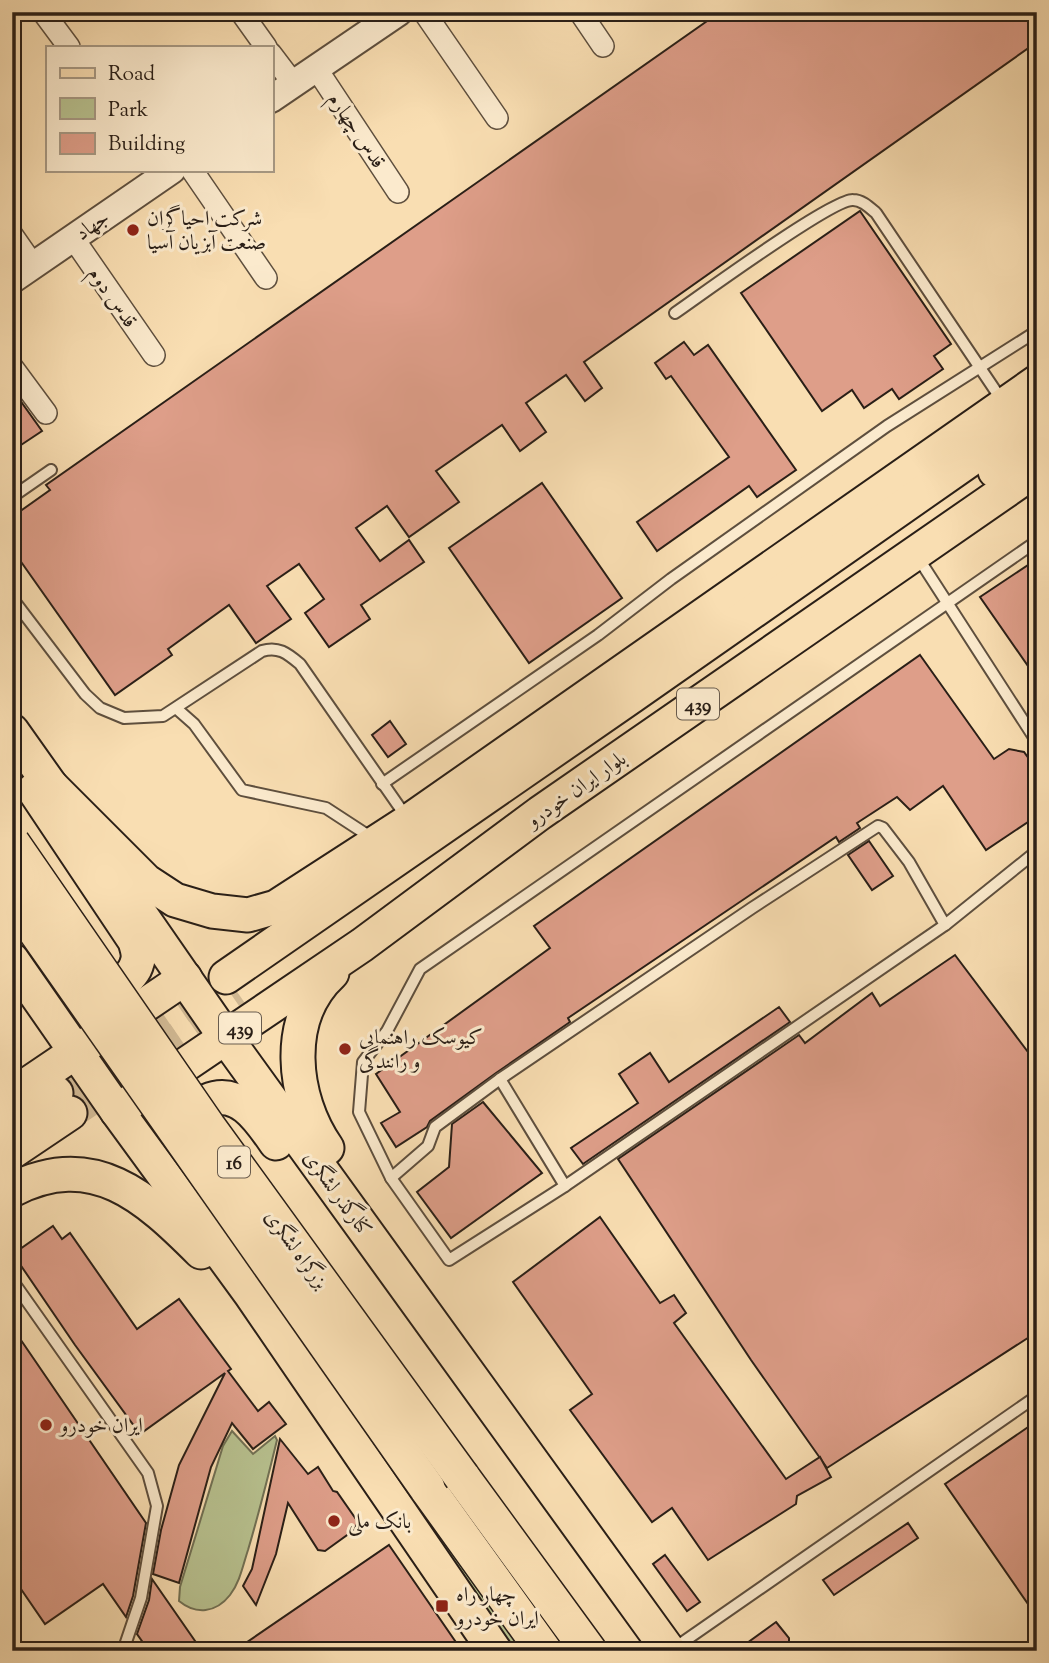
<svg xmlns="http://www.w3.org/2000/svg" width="1049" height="1663" viewBox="0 0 1049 1663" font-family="'Sorts Mill Goudy',Amiri,serif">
  <rect width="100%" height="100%" fill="#f9deb2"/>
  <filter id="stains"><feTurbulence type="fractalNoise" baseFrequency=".00286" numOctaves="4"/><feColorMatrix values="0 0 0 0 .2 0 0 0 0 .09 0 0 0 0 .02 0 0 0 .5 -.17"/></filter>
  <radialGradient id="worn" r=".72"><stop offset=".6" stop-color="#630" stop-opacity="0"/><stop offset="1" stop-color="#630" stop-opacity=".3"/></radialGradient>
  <g fill="#b8c290" stroke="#717054" stroke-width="2">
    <path d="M232,1431L253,1454L275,1436L277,1440C268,1477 259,1513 248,1550C243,1565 240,1582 230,1595C216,1613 196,1615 179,1601L180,1587L223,1446Z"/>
    <polygon points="385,1455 523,1651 509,1651 424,1529"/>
  </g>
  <g fill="#de9e89" stroke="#2a1f17" stroke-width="2">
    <polygon points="720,12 1037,12 1037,42 584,362 602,388 585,401 566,375 526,403 546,432 520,451 502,425 436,471 459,502 409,537 387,506 356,528 380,561 409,540 424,562 361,605 370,619 329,647 305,613 324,599 299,564 267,586 291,619 256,643 229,605 168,649 172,655 115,695 12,549 12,517 50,490 46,485"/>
    <polygon points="860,211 951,344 934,356 943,369 899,399 892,389 864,408 852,390 822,411 741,293"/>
    <polygon points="684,342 694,355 708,345 796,470 757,497 749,486 657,551 637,522 729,457 671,376 666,379 655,363"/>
    <polygon points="12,389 42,431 12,451"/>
    <polygon points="542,483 622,598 529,663 449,548"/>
    <polygon points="1037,559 1037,679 980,597"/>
    <polygon points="920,655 994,759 1009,749 1024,752 1037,770 1037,816 986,850 943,786 910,810 897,797 857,823 860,828 839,842 836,837 568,1018 570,1022 496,1073 430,1121 427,1127 396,1147 381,1123 400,1112 376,1074 550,948 534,926"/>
    <polygon points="390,721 406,744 388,757 372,735"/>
    <polygon points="869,841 893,876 872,890 848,855"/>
    <polygon points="955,955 1037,1064 1037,1332 827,1468 751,1360 618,1159 799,1035 805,1043 872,993 880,1006"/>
    <polygon points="779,1007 790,1022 583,1164 571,1148 638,1103 619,1074 650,1053 669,1082"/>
    <polygon points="483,1102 542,1173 451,1238 417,1192 449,1167 452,1124"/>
    <polygon points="600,1217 660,1303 674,1295 686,1313 674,1323 786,1479 820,1457 831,1477 797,1496 796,1504 708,1560 672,1508 652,1522 570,1410 592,1394 513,1282"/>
    <polygon points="53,1226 62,1239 70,1233 137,1329 179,1299 231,1369 228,1371 258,1411 269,1402 286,1424 253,1449 232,1423 211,1467 179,1583 153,1574 161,1530 179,1465 225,1373 140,1434 75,1345 13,1254"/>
    <polygon points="12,1327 146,1523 133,1596 126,1617 103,1584 45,1624 12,1576"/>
    <polygon points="1037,1421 1037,1617 945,1484"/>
    <polygon points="280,1439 308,1474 318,1467 333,1491 337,1492 358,1522 354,1530 325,1551 318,1550 288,1503 276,1554 256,1605 243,1586 252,1569"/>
    <polygon points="908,1523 918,1538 834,1595 823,1580"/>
    <polygon points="389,1545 462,1651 234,1651"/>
    <polygon points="665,1555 700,1602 687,1611 653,1564"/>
    <polygon points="152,1579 202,1651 149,1651 137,1634 149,1600"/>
    <polygon points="776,1622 789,1638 789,1651 736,1651"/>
  </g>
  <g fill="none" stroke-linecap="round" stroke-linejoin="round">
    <g stroke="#d0b893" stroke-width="33" stroke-dasharray="33 17" stroke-linecap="butt">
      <polyline points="56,1093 226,977"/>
      <polyline points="70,1113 240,996"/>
    </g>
    <defs>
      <g id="service">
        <path d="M675,313C701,295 832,199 853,200C862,200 869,207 876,213L1003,402"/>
        <polyline points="12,497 51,470"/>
        <polyline points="1037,541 420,969 387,1031 363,1062 359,1112 391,1178 449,1260 565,1186 945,925 1037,851"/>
        <polyline points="917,556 1037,742"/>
        <path d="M12,598L85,694L100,708L124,718L163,716L262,651C278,646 287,653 300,664L407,818"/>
        <polyline points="177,709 194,724 242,790 326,808 372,838"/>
        <polyline points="382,784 598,635 671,579 887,426 1037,331"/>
        <polyline points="500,1079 565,1186"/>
        <polyline points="391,1178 428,1146 435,1127 500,1079 752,908 878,826 883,828 909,862 945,925"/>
        <polyline points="12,1280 148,1473 157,1506 141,1598 123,1651"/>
        <polyline points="673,1649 1037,1396"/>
      </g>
      <g id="minor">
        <polyline points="43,12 69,47"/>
        <polyline points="241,12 266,47"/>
        <polyline points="424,12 497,118"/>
        <polyline points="580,12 603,46"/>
        <polyline points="271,54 293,83"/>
        <polyline points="316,68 398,192"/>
        <polyline points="192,170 266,278"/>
        <polyline points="12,235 33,265"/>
        <polyline points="73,238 154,355"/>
        <polyline points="12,367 46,413"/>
      </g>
      <g id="tertiary">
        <polyline points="271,99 399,12"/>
        <polyline points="12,280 172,170"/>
      </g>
      <g id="primary">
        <polyline points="995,471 1037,442"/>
        <polyline points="12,731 63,803"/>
        <polyline points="50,785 146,881 175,900 212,911 248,915 276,907 409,821 1037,382"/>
        <path d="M34,790L135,941C137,949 140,955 137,963C133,980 104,997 88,998"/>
        <polyline points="100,856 226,1038 669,1651"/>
        <polyline points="12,960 117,1111 250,1293 495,1651"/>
        <polyline points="226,977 632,696 968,461 1037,410"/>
        <polyline points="12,1095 185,978"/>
        <polyline points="117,1111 362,945 540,813 1037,469"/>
        <polyline points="12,1123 56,1093"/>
        <path d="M177,1126C184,1115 195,1107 207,1101C239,1087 260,1120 276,1143"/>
        <path d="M327,1148C292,1098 283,1018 332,973"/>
        <polyline points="12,1152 70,1113"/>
        <path d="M12,1190C93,1148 146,1197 201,1252"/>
      </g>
      <g id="trunk">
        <polyline points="462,1477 589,1651"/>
        <polyline points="427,1488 544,1651"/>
      </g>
    </defs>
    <use href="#service" stroke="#5e4f3e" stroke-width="14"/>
    <use href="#minor" stroke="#5e4f3e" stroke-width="24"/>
    <use href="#tertiary" stroke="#5e4f3e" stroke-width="30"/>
    <use href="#primary" stroke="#2a1f17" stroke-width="37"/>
    <use href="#trunk" stroke="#2a1f17" stroke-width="38"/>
    <use href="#service" stroke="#fbeacd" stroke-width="10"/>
    <use href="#minor" stroke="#fbeacd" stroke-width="21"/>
    <use href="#tertiary" stroke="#fbeacd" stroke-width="26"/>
    <use href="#primary" stroke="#f9deb2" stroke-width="33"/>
    <use href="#trunk" stroke="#f9deb2" stroke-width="35"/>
    <defs>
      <g id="trunk-bridge">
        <polyline points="12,843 208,1127 462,1477"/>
        <polyline points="12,897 427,1488"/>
      </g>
    </defs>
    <use href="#trunk-bridge" stroke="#2a1f17" stroke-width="38" stroke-linecap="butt"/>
    <use href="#trunk-bridge" stroke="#f9deb2" stroke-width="35"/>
  </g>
  <g fill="#8f2418" stroke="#fbeacd" stroke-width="2.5">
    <circle cx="133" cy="230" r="7"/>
    <circle cx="345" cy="1049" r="7"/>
    <circle cx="46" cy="1425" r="7"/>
    <circle cx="334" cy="1521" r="7"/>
    <rect x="435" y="1599" width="14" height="14" rx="3.5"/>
  </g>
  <g text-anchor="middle" stroke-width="6" stroke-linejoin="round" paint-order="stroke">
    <g fill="#fbeacd" stroke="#695c4e" stroke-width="2">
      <rect x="677" y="688.5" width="42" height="31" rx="5"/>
      <rect x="219" y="1012.5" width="42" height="31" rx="5"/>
      <rect x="218" y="1146.5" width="32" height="31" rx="5"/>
    </g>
    <g font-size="19" font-weight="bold" fill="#2a1f17">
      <text x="698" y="711">439</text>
      <text x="240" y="1035">439</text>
      <text x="234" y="1169">16</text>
    </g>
    <g font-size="21" fill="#2a1f17" stroke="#fbeacd">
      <text transform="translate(357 130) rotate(56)" y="7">قدس چهارم</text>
      <text transform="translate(92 225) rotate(-35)" y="7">جهاد</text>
      <text transform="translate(113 297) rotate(55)" y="7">قدس دوم</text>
      <text transform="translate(576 789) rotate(-35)" y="7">بلوار ایران خودرو</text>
      <text transform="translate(338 1193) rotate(54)" y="7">کنارگذر لشگری</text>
      <text transform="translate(297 1249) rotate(54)" y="7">بزرگراه لشگری</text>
    </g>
    <g font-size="21" fill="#2a1f17" stroke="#fbeacd" text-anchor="start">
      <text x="147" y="225">شرکت احیاگران<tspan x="147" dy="24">صنعت آبزیان آسیا</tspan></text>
      <text x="359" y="1044">کیوسک راهنمایی<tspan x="359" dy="24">و رانندگی</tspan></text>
      <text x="60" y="1432">ایران خودرو</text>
      <text x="348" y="1528">بانک ملی</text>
      <text x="456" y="1601">چهار راه<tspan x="456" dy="24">ایران خودرو</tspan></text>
    </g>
  </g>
  <rect width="1049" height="1663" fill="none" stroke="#f9deb2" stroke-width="42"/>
  <rect x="14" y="14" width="1021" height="1635" fill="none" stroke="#2a1f17" stroke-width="3.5"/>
  <rect x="21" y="21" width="1007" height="1621" fill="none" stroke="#2a1f17" stroke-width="2"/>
  <rect x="46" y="46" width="228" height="126" fill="#fbeacd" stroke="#a79984" stroke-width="2"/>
  <rect x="60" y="68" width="35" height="10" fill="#f9deb2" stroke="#a79984" stroke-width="2"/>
  <text x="108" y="80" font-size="21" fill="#2a1f17">Road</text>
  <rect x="60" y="98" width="35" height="21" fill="#b8c290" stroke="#a79984" stroke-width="2"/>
  <text x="108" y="116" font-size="21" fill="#2a1f17">Park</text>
  <rect x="60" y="133" width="35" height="21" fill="#de9e89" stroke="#a79984" stroke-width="2"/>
  <text x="108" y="150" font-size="21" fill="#2a1f17">Building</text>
  <rect width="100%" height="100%" filter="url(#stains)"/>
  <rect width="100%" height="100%" fill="url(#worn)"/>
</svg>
